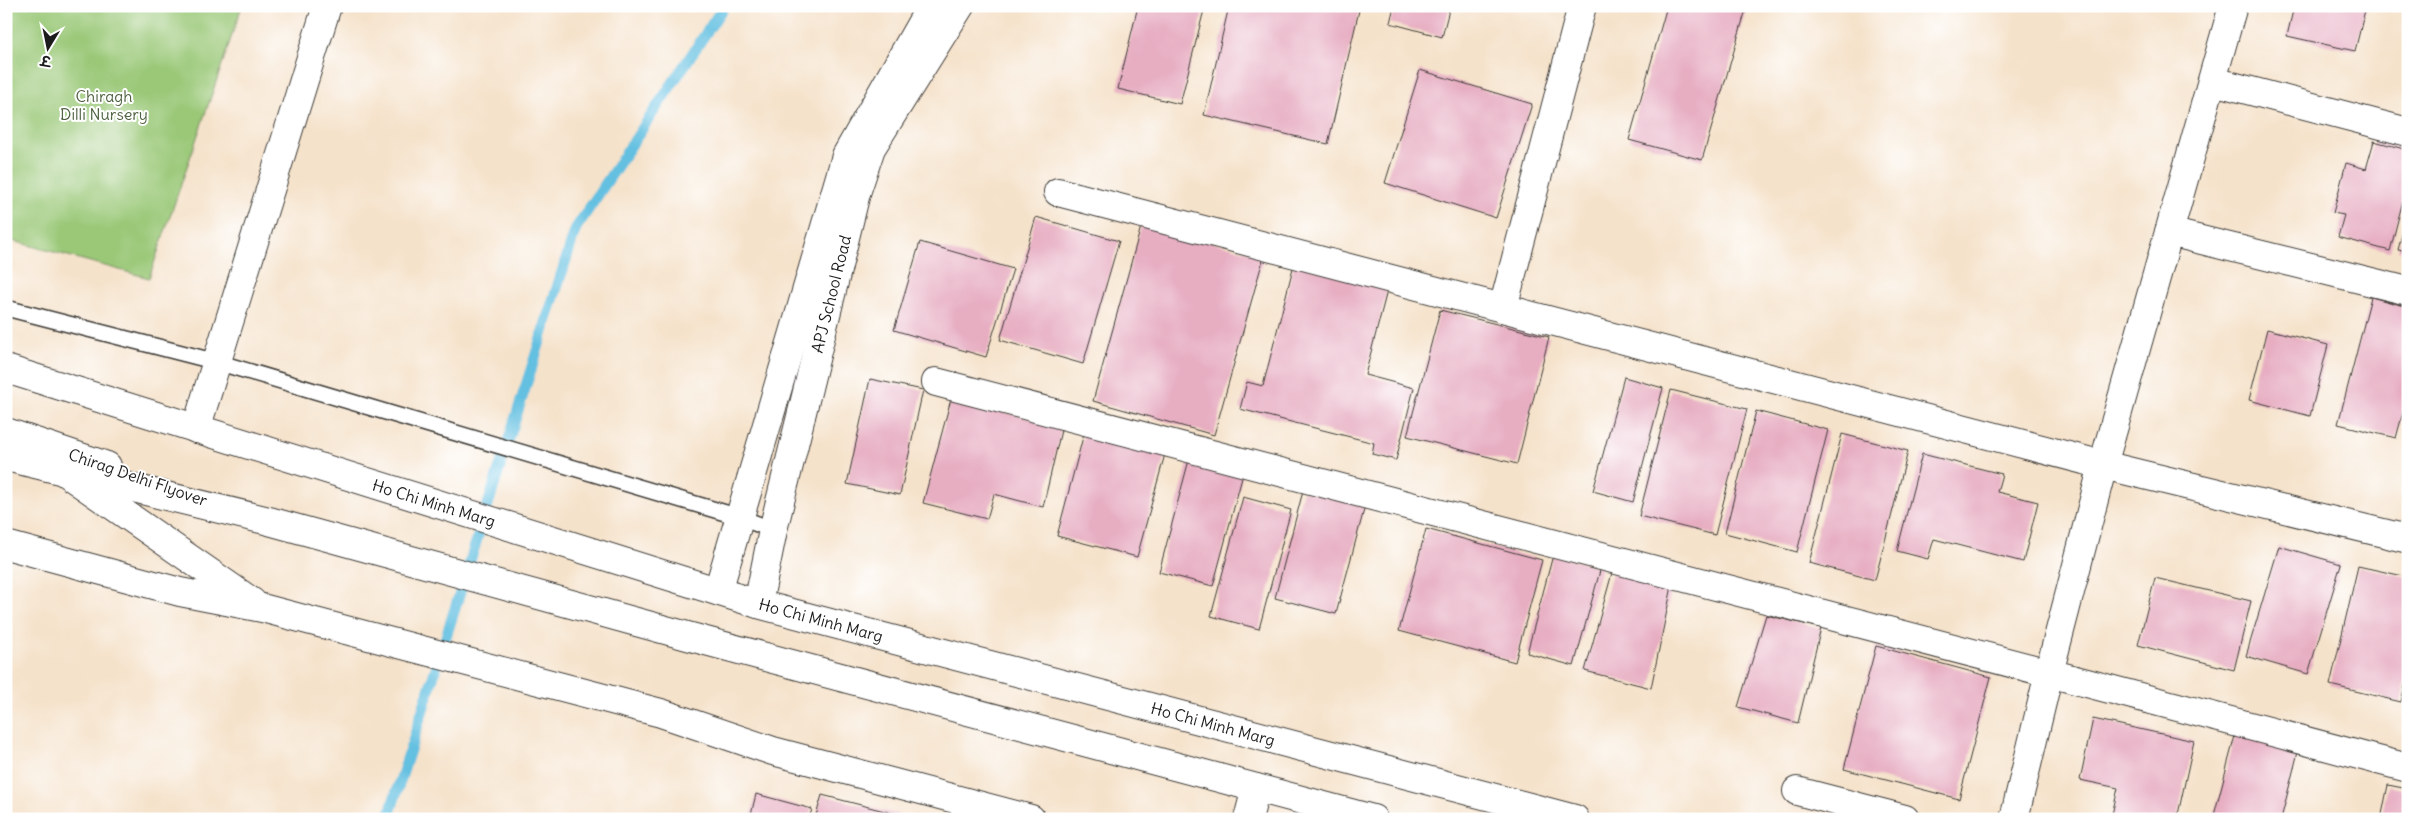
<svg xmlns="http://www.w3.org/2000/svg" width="2414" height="825" viewBox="0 0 2414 825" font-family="Delius,'Playpen Sans Deva',sans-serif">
  <rect width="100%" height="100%" fill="#fff"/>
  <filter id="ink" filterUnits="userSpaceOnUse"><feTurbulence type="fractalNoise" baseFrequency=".02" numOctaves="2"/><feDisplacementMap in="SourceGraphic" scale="10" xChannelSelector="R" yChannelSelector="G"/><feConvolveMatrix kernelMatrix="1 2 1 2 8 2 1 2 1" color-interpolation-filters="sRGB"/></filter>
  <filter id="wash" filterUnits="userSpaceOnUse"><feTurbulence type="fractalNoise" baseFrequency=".0096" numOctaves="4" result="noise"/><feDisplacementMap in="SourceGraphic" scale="20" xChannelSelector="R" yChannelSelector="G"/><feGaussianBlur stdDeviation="1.12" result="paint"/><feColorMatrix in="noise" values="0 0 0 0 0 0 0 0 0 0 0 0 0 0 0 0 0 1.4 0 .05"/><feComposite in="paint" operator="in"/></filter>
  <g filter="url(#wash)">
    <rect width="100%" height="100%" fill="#f5e2ca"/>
    <polygon fill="#9ac877" stroke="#5b724a" points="6,6 242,6 149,278 6,239"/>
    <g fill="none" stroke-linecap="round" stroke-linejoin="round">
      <polyline stroke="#63c0e1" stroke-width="11" points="388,819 576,228 724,6"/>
    </g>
    <g id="blocks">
      <g fill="#e7aec2">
        <polygon points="1138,6 1205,6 1180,104 1118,89"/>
        <polygon points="1229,6 1360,6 1328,144 1204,115"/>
        <polygon points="1394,6 1450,6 1442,37 1390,23"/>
        <polygon points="1667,6 1747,6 1702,160 1629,140"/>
        <polygon points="2294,6 2366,6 2355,51 2287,36"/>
        <polygon points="1420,70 1532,104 1496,218 1385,183"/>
        <polygon points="2374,141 2408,150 2408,181 2390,251 2338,237 2344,215 2333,213 2346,163 2366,169"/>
        <polygon points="2407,215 2408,215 2408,252 2398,250"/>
        <polygon points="1036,217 1119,241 1083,364 1000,340"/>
        <polygon points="1142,223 1264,256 1214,435 1093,401"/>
        <polygon points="920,242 1013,269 986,357 894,330"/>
        <polygon points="1294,264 1388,287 1365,375 1414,388 1396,460 1372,454 1374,443 1240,409 1247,382 1263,386"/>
        <polygon points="2371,297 2408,307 2408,394 2396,438 2338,424"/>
        <polygon points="1440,310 1549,337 1517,464 1407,436"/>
        <polygon points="2267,329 2328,345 2310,416 2249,400"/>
        <polygon points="1624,377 1663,388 1633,502 1593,491"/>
        <polygon points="870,379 923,390 900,495 847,484"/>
        <polygon points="1671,390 1747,409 1715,535 1639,516"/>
        <polygon points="951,399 1062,426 1043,507 994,494 987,519 923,503"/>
        <polygon points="1756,411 1828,430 1797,552 1725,533"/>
        <polygon points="1084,433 1165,454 1137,557 1057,536"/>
        <polygon points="1842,434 1908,451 1875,580 1809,563"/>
        <polygon points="1922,454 2002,474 1997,492 2038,502 2023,562 1934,539 1928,559 1897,551"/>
        <polygon points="1189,460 1243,474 1213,586 1159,572"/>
        <polygon points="1303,491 1365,506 1336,614 1275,598"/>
        <polygon points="1243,497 1291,510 1259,629 1211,616"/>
        <polygon points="1426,529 1542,560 1515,662 1399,631"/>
        <polygon points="2279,546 2341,564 2308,674 2246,656"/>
        <polygon points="1553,555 1601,567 1574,666 1527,653"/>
        <polygon points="2358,566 2408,577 2408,672 2401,702 2330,685"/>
        <polygon points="1612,573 1672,586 1651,688 1585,671"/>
        <polygon points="2155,578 2251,601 2234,670 2138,645"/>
        <polygon points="1766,615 1821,628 1798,723 1738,707"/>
        <polygon points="1876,646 1991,677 1959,799 1844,769"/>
        <polygon points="2093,719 2194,741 2177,819 2111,819 2118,788 2080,780"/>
        <polygon points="2236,732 2299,748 2281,819 2213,819"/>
        <polygon points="2388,785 2408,789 2408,819 2381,819"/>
        <polygon points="756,794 812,809 809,819 750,819"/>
        <polygon points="822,795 900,815 900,819 815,819"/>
        <polygon points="914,815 926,818 926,819 913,819"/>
      </g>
    </g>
  </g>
  <g filter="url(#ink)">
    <use href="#blocks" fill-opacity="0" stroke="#3d3a36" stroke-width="1"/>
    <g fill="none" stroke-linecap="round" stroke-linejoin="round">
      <defs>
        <polyline id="service" points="6,308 217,362 739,517 773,530"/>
        <g id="minor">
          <polyline points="2233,6 2103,465 2049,673 2408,768"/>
          <polyline points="2213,81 2408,132"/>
          <polyline points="1058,192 2103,465 2408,539"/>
          <polyline points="2169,232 2408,291"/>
          <polyline points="1503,308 1582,6"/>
          <polyline points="936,382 2049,673 2014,819"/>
          <polyline points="196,429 327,6"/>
          <polyline points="1797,791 1905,819"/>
          <polyline points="1248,819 1256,788"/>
        </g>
        <g id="tertiary">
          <polyline points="66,473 252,602"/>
          <polyline points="6,545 180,592 262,608 661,713 773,751 1031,819"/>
          <polyline points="718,591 846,156 931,6"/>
          <polyline points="758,604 773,530 856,193 871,148 960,6"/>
        </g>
        <g id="primary">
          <polyline points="6,369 758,604 1575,819"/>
          <polyline points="6,432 107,466"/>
          <polyline points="6,457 269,521 702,640 1373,819"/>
        </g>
      </defs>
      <use href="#service" stroke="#3d3a36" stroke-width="18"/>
      <use href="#minor" stroke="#3d3a36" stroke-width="30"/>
      <use href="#tertiary" stroke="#3d3a36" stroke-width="30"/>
      <use href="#primary" stroke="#3d3a36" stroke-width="30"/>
      <use href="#service" stroke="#fff" stroke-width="15"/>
      <use href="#minor" stroke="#fff" stroke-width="28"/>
      <use href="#tertiary" stroke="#fff" stroke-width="28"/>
      <use href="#primary" stroke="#fff" stroke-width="28"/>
    </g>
  </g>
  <g text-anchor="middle" stroke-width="4" stroke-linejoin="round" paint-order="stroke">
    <g font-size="16" fill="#4e6140" stroke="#fff">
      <text x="104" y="102">Chiragh<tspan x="104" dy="18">Dilli Nursery</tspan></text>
    </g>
    <g font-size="16" fill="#1c1c1c" stroke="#fff">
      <text transform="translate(831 294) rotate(-76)" y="6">APJ School Road</text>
      <text transform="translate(138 477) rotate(19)" y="6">Chirag Delhi Flyover</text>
      <text transform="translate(434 503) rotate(17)" y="6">Ho Chi Minh Marg</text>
      <text transform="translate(821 620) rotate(15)" y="6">Ho Chi Minh Marg</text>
      <text transform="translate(1213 724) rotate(15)" y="6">Ho Chi Minh Marg</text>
    </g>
  </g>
  <rect width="2414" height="825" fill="none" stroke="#fff" stroke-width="25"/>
  <g transform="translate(48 48) rotate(190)" stroke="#ffffff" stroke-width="4" paint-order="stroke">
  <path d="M0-4L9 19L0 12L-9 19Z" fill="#1c1c1c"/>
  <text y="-8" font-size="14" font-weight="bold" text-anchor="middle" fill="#1c1c1c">उ</text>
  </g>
</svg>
